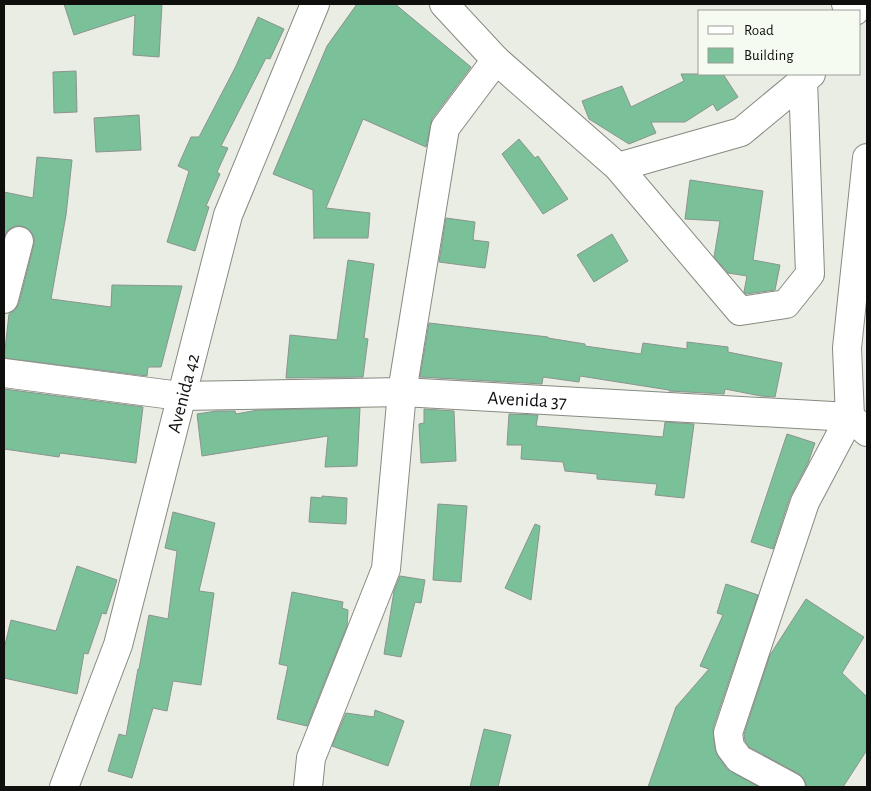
<svg xmlns="http://www.w3.org/2000/svg" width="871" height="791" viewBox="0 0 871 791" font-family="'Alegreya Sans',sans-serif">
  <rect width="100%" height="100%" fill="#e9ede3"/>
  <g fill="#7ac099" stroke="#8b948e">
    <polygon points="64,4 162,4 159,57 133,55 135,15 74,35"/>
    <polygon points="357,4 395,4 471,67 432,119 426,147 363,119 326,208 370,213 368,238 314,238 314,239 313,190 273,174 327,46"/>
    <polygon points="258,17 284,29 270,59 266,58 221,146 228,148 217,172 220,174 206,206 209,207 195,251 167,242 189,171 178,166 191,137 199,137 235,68"/>
    <polygon points="76,71 77,112 54,113 53,72"/>
    <polygon points="681,74 723,74 738,97 717,111 713,104 685,122 651,122 656,133 629,144 589,119 582,101 622,86 631,107 684,81"/>
    <polygon points="139,115 141,150 96,152 94,118"/>
    <polygon points="519,139 535,158 538,156 568,199 543,214 502,154"/>
    <polygon points="37,157 72,160 66,215 51,299 111,307 112,285 182,286 161,367 148,367 147,376 4,358 9,314 15,310 19,303 34,244 34,237 30,230 22,226 15,226 8,230 4,238 4,192 33,198"/>
    <polygon points="690,180 763,191 753,260 780,265 775,290 746,294 744,292 747,276 728,273 714,257 720,221 685,219"/>
    <polygon points="446,218 475,222 473,240 489,242 485,268 439,262"/>
    <polygon points="612,234 628,261 594,282 577,255"/>
    <polygon points="348,260 374,264 364,338 368,339 363,377 286,378 290,335 337,340"/>
    <polygon points="429,323 548,337 548,338 585,344 585,346 641,354 643,343 687,349 687,342 728,347 728,352 782,363 775,397 761,396 725,389 724,394 669,391 669,390 580,376 579,382 543,377 542,384 420,377"/>
    <polygon points="4,389 143,407 136,463 60,453 59,457 4,449"/>
    <polygon points="360,408 357,466 325,467 328,436 202,456 197,414 217,411 235,411 236,414 258,410"/>
    <polygon points="424,409 454,411 456,461 421,463 419,424 424,423"/>
    <polygon points="509,414 538,415 536,426 663,437 665,422 694,424 684,498 655,495 657,484 597,479 597,474 565,471 563,462 521,459 522,445 507,445"/>
    <polygon points="787,434 815,443 808,463 790,497 773,549 751,542"/>
    <polygon points="322,496 347,498 346,524 309,522 311,497 322,498"/>
    <polygon points="438,504 467,506 461,582 433,580"/>
    <polygon points="173,512 215,523 199,591 214,593 201,685 173,681 167,711 153,708 132,778 108,771 119,734 126,736 138,669 139,669 149,615 168,619 177,551 165,548"/>
    <polygon points="535,524 540,526 531,600 505,588"/>
    <polygon points="77,566 117,580 106,614 102,613 88,654 84,653 77,694 4,678 4,649 11,620 56,631"/>
    <polygon points="400,576 425,580 421,603 415,602 401,657 384,654 394,591"/>
    <polygon points="726,584 758,595 713,728 715,749 718,756 727,769 759,787 648,787 676,707 709,669 700,666 723,615 717,613"/>
    <polygon points="292,592 343,602 342,608 348,610 347,626 307,726 277,719 288,666 279,664"/>
    <polygon points="806,599 864,637 842,673 867,697 867,750 843,787 807,787 804,779 799,774 749,747 745,741 744,734 770,655"/>
    <polygon points="375,710 404,721 388,766 332,746 346,713 374,717"/>
    <polygon points="484,729 511,735 498,787 470,787"/>
  </g>
  <g fill="none" stroke-linecap="round" stroke-linejoin="round">
    <defs>
      <g id="street">
        <polyline points="444,4 496,60"/>
        <polyline points="846,4 855,11"/>
        <polyline points="618,167 740,311 786,304 810,274 803,80"/>
        <polyline points="4,299 19,241"/>
        <path id="s1" d="M4,373L180,396L402,392L850,417L867,432"/>
        <path id="s2" d="M64,787L118,645L228,215L315,4"/>
        <polyline points="308,787 311,758 386,569 402,392 445,128 496,60 618,167 741,132 811,74"/>
        <polyline points="791,787 739,759 730,747 728,733 805,502 850,417 847,348 867,158"/>
      </g>
    </defs>
    <use href="#street" stroke="#868b81" stroke-width="30"/>
    <use href="#street" stroke="#fff" stroke-width="28"/>
  </g>
  <g text-anchor="middle" stroke-width="5" stroke-linejoin="round" paint-order="stroke">
    <g font-size="19" fill="#0f100d" stroke="#f6fbf1">
      <text dy="7" stroke="none"><textPath href="#s2" startOffset="412">Avenida 42</textPath></text>
      <text dy="7" stroke="none"><textPath href="#s1" startOffset="525">Avenida 37</textPath></text>
    </g>
  </g>
  <rect width="871" height="791" fill="none" stroke="#0f100d" stroke-width="10"/>
  <rect x="698" y="10" width="162" height="65" fill="#f6fbf1" stroke="#9a9d96"/>
  <rect x="708" y="26" width="25" height="8" fill="#ffffff" stroke="#9a9d96"/>
  <text x="744" y="35" font-size="15" fill="#0f100d">Road</text>
  <rect x="708" y="48" width="25" height="15" fill="#7ac099" stroke="#9a9d96"/>
  <text x="744" y="60" font-size="15" fill="#0f100d">Building</text>
</svg>
